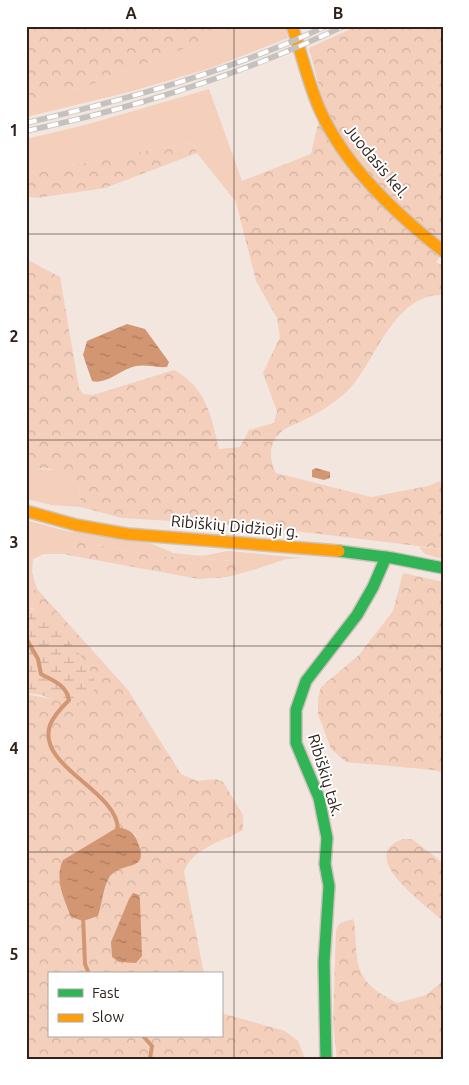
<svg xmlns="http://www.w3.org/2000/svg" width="469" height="1085" viewBox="0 0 469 1085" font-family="Ubuntu,sans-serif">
  <defs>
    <pattern id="forest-crowns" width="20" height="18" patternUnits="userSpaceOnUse" patternTransform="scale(1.25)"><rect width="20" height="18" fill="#f3cfbc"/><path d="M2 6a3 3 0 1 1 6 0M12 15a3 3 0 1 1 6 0" fill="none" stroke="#d1b1a1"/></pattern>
    <pattern id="wetland-marsh" width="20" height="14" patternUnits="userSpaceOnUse" patternTransform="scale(1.25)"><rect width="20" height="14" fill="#f3cfbc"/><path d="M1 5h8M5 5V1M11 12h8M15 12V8" fill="none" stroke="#d1b1a1"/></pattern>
    <pattern id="water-ripples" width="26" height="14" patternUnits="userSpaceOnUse" patternTransform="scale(1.25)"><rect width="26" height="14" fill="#d39673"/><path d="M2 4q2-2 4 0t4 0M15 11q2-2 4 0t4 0" fill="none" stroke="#ac7a5e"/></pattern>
  </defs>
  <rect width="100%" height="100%" fill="#f2e6df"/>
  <g fill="#f3cfbc">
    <polygon points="232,26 285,26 288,38 211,68 129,92 26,117 26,99 82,88 227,32"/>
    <polygon points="209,89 242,181 236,202 197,153 193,142 38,172 26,171 26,139 85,125"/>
    <polygon points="33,469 60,470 79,485 81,507 52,505 26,499 26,472"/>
    <polygon points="26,520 66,531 150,543 173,553 202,556 228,551 303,558 286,559 253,570 234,561 156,556 97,545 65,543 63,554 44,554 33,559 32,572 37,589 26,592"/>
    <polygon points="419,547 443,549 443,559 425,554"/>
  </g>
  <g fill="url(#forest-crowns)" fill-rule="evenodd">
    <polygon points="26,26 232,26 227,32 82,88 26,99"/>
    <path d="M357,26H443V253L436,262L443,266V295C396,293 377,356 352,386C339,401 320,412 302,421C296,424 286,427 281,432C268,444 269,459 276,473L371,497L428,486L443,480V549L254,526L122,518L81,507L79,485C62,471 50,463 26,472V259L60,277L79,388L83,394L93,395L174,370C207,388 211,416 219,449L240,447L249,430L274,423L277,411L263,373L280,337L277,318L256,281L236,202L242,181L311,154L323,102L309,48Z"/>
    <polygon points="193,142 197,153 105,188 36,198 26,196 26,171 38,172"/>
    <polygon points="69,540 156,556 234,561 253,570 227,577 199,579 63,554 65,543"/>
    <polygon points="403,573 443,582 443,773 434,770 346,762 331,749 318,714 318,698 321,687 359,655 393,611"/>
    <path d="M37,589L128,690L181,774L197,781L216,779L223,782L243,815V830C223,841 191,849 184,872L204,974H49V1036H221V1013L285,1031L298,1041L305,1059H26V694L50,699L90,669L65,637L32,608L26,607V592ZM118,827L135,834C152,880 127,854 110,877C103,887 102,904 98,916L65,900C60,885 57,875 63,860Z"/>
    <path d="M403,839H412L443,863V921C425,904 355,856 403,839Z"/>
    <path d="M353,919C356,928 355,937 356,946C357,979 369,988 397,1003L426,995L443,981V1059H337L333,1023L336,930L340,923Z"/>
  </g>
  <path fill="url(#wetland-marsh)" d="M26,607C46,611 92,662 95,683C96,691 90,697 83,701C65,711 44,690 26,694Z"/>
  <g fill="url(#water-ripples)">
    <path d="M127,324L145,329L169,362L167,367C156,368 147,364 136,366C121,369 107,385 92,381L83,355L87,341Z"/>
    <polygon points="316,468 330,472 330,478 324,480 312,477 312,470"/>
    <path d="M118,827C130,830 134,832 138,843C150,874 122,859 109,878C103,888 102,904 98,916L83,921L71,917C64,898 54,879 63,860Z"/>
    <polygon points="133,893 139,895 140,900 142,956 136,963 119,962 112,957 111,942 129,899"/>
  </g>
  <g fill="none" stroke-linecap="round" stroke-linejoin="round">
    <g stroke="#d39673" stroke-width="4">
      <path d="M26,638L38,659L41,674C54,681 66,685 69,700C62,707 54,715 50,725C36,767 118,790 118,830"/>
      <polyline points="83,916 85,964 89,974"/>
      <polyline points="143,1036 152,1046 150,1059"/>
    </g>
    <defs>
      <g id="fast">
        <polyline points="339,551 392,558 443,568"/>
        <polyline points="326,1059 324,962 329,886 325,864 327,838 319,798 296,743 296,710 306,681 357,615 373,587 386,557"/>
      </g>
      <g id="slow">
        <path d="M292,26C302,54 308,83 320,110C345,166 395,213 443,251"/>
        <polyline points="26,511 76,525 127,534 339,551"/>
      </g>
    </defs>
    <use href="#fast" stroke="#cec2bb" stroke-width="14"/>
    <use href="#slow" stroke="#cec2bb" stroke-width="14"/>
    <use href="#fast" stroke="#30b455" stroke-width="11"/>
    <use href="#slow" stroke="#ff9f0a" stroke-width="11"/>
    <defs>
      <g id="rail">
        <path d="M26,123C128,99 231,71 326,26"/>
        <path d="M26,131C138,107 241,75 344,26"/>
      </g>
    </defs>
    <use href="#rail" stroke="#c4c1be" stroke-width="5.5"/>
    <use href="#rail" stroke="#fff" stroke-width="4" stroke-dasharray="11" stroke-linecap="butt"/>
  </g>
  <path fill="none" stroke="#30221b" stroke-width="1" stroke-opacity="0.55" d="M234,26V1059M26,234H443M26,440H443M26,646H443M26,852H443"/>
  <g text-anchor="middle" stroke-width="4" stroke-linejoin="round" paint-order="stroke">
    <g font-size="16" fill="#30221b" stroke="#fff">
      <text transform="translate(377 161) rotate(50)" y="6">Juodasis kel.</text>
      <text transform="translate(235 526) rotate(5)" y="6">Ribiškių Didžioji g.</text>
      <text transform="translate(326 775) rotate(73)" y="6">Ribiškių tak.</text>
    </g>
  </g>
  <rect width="469" height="1085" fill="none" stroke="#ffffff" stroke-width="55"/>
  <rect x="48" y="972" width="175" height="65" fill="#ffffff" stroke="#aca7a4"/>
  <rect x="58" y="989" width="25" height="8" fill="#30b455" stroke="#aca7a4"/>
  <text x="92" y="998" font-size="15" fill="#30221b">Fast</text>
  <rect x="58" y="1014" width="25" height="8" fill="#ff9f0a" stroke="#aca7a4"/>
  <text x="92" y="1022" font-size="15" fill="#30221b">Slow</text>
  <rect x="28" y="28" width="414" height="1030" fill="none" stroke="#30221b" stroke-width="2"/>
  <g font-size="16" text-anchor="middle" font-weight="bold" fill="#30221b">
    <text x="131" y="19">A</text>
    <text x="338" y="19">B</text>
    <text x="14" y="136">1</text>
    <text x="14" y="342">2</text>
    <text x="14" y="548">3</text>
    <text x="14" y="754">4</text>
    <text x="14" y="960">5</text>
  </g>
</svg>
